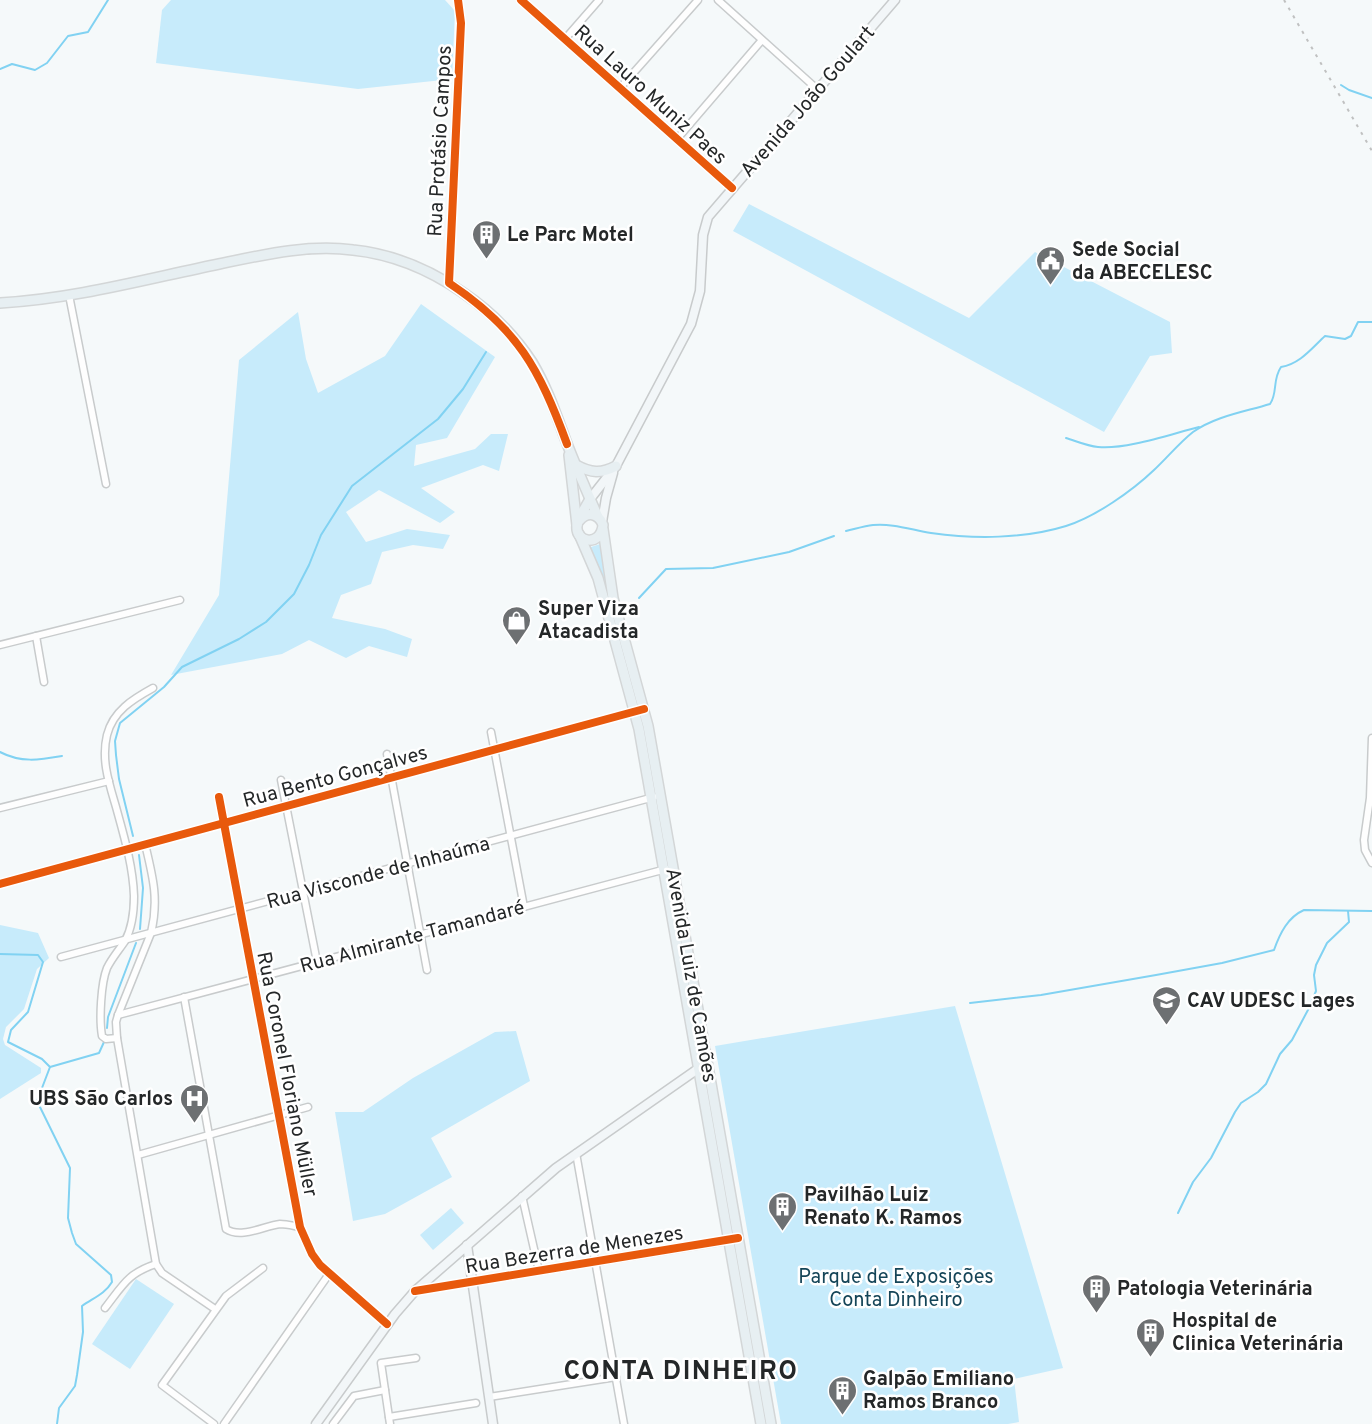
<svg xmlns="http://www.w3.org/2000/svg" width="1372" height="1424" viewBox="0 0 1372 1424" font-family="Overpass,sans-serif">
  <rect width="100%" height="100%" fill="#f5f9fa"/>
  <g fill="#c7ebfb">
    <polygon points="171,0 445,0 455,11 452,79 358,89 156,63 162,10"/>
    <polygon points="749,204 969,318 1035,252 1170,322 1172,353 1150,356 1104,432 733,231"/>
    <polygon points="421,304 495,357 447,438 416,445 414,466 475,449 491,434 508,434 499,471 483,465 421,488 455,512 440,523 379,490 346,512 366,542 407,529 450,535 443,549 413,545 382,552 371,584 341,595 332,618 385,629 412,639 407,657 369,646 346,658 309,640 282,654 171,675 219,595 239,360 298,312 306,359 318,393 385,356"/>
    <path d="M600,544L609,596L638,704H636C623,653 613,594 588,548Z"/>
    <polygon points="0,925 38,933 49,958 37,969 24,1009 6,1027 3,1039 5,1045 41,1068 41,1073 0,1099"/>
    <polygon points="955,1006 1063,1368 1014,1379 1019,1422 1008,1424 781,1424 715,1046"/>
    <polygon points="516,1031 530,1081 431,1138 452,1177 385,1214 353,1221 335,1112 363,1112 413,1078 495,1032"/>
    <polygon points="451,1208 464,1223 433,1250 420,1235"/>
    <polygon points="136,1279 174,1304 130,1369 92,1344"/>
  </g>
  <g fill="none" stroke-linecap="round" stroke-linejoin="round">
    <g stroke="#81d2f2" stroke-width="2">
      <polyline points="0,69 12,64 35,70 47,63 68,36 88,32 108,0"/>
      <polyline points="1341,85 1349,90 1372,98"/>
      <path d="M1066,438C1076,441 1087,446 1098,447C1125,450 1171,434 1199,427"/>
      <path d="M846,531C855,529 864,526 873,525C892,523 912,530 931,533C974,539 1024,539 1066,526C1095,517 1132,491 1154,470C1167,458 1179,443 1193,432C1216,416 1244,412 1270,404C1278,393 1272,380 1281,367C1300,364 1312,348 1325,336L1345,339L1351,336L1358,322H1372"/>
      <polyline points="639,598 666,569 713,568 789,552 834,536"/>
      <path d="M0,752C21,763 39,760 62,756"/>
      <polyline points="133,836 119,779 116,755 115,741 120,723 164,687 182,667 239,639 266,622 294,594 309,565 321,535 352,486 438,419 463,389 486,352"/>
      <polyline points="139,855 143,888 140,929"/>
      <path d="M0,954L38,955L43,962L28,1012L11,1030L8,1042L42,1059L50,1067L37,1101L70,1168L68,1218L72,1233L76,1244L111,1275L112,1282C105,1294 93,1298 82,1306L83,1332L77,1375L75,1386L59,1408L57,1424"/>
      <path d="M970,1003L1041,995L1156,975L1222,963L1274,950C1280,933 1288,917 1304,910L1372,911"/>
      <polyline points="107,1028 108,1017 136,943"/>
      <polyline points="50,1067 99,1053 104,1042"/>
      <polyline points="1178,1213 1193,1182 1211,1158 1235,1112 1241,1103 1258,1092 1266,1084 1280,1054 1292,1040 1309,1008 1316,991 1314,975 1316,965 1327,943 1349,922 1348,911"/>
    </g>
    <defs>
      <g id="street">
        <polyline points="521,0 732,188"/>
        <polyline points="718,0 817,89"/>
        <polyline points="565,39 599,0"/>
        <polyline points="620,88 698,0"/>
        <polyline points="677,139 762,40"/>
        <polyline points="449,283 461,23 458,0"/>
        <polyline points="69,295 106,484"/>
        <polyline points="36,636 44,682"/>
        <polyline points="0,645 180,600"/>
        <polyline points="491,732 524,907"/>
        <polyline points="1372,738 1370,798 1364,840 1365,850 1372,863"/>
        <polyline points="387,754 427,970"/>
        <polyline points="281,780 317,962"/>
        <polyline points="219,797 300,1227 312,1254 320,1265 387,1324"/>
        <polyline points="0,808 109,781"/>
        <path d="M145,844C153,877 159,900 151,933L118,1015L116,1022L117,1038L156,1264L162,1273L215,1309"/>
        <polyline points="0,884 637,711"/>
        <polyline points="61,957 654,797"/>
        <path d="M184,997L226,1229C241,1239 264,1226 280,1224C287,1224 294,1226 300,1227"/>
        <polyline points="118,1015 666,869"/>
        <path d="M117,1038L106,1039L102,1036C99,1019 101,983 107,968C112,958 119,950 125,941C132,928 134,911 134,896C133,866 124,836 116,807C109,783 101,760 107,735C113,711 133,699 153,688"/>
        <polyline points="576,1153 624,1424"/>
        <polyline points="138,1155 308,1107"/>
        <polyline points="522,1196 539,1271"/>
        <polyline points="416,1291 732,1240"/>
        <path d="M105,1308C123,1285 128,1273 156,1264"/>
        <polyline points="489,1397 616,1377"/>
        <polyline points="389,1417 476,1403"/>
        <polyline points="214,1424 162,1385 226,1296 263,1268"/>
        <polyline points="224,1424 329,1274"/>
        <polyline points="333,1424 354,1396 385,1390"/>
        <polyline points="390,1424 381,1363 416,1358"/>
      </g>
      <g id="secondary">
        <polyline points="590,499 616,466 691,324 700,291 703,235 708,217 895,0"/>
        <polyline points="602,522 606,498 613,473"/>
        <polyline points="467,1245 493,1424"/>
        <polyline points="316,1424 395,1314 415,1291 556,1168 702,1066"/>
      </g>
      <g id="primary">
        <path d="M0,303C74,299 146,279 219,264C262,255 308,244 353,250C392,254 430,270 462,292C489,310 514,335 532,362C547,387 556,414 566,441C576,467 587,492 598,517"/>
        <polyline points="569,455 577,525"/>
        <path d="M576,465C591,473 601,474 616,466"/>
        <path d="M579,521C587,511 599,513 603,525C601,547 575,543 577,526C578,517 586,507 590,499"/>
        <polyline points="603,529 613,598 648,726 771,1424"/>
        <polyline points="579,534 598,578 639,729 761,1424"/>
      </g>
    </defs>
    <use href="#street" stroke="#c8cbcc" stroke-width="9"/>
    <use href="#secondary" stroke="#c8cbcc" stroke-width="11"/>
    <use href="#primary" stroke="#d3d6d7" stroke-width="12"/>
    <use href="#street" stroke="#fefefe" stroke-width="6"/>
    <use href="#secondary" stroke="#f2f6f8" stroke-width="8"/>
    <use href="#primary" stroke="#e7eff2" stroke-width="9"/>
    <polyline stroke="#c0c1c1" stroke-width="2" stroke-dasharray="3 6" stroke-linecap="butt" points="1284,0 1372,151"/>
    <defs>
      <g id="cycleway">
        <path d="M458,0L461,23L449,283C518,329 539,368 567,444"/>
        <polyline points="521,0 732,188"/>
        <polyline points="219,797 300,1227 312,1254 320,1265 387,1324"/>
        <polyline points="0,884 644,709"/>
        <polyline points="415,1291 738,1238"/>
      </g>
    </defs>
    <use href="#cycleway" stroke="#fff" stroke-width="11"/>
    <use href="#cycleway" stroke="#e8590c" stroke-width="8"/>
  </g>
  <defs>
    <symbol id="building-pin" viewBox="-11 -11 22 30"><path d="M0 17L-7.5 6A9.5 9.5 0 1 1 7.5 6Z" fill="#6d7072" stroke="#fff"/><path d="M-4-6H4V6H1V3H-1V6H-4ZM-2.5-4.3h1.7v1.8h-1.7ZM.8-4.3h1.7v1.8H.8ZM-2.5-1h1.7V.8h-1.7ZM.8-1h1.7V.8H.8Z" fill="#fff"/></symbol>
    <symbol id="civic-pin" viewBox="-11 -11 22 30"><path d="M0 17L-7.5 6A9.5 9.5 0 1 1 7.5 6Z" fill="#6d7072" stroke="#fff"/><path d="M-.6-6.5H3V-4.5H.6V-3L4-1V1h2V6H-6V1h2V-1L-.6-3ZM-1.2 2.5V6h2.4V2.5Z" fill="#fff"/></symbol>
    <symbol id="shop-pin" viewBox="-11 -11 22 30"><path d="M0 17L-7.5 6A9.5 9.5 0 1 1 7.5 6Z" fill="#6d7072" stroke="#fff"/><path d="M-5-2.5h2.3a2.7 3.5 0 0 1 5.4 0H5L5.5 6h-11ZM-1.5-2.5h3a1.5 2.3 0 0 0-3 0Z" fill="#fff"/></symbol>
    <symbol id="university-pin" viewBox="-11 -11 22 30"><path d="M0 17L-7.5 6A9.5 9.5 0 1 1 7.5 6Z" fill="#6d7072" stroke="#fff"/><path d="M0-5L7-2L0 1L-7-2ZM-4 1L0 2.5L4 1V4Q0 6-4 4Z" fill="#fff"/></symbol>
    <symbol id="hospital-pin" viewBox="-11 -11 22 30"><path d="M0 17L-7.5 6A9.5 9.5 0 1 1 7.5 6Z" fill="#6d7072" stroke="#fff"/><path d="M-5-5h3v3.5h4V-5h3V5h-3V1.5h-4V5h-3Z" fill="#fff"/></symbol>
  </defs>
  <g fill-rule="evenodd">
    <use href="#building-pin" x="470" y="218" width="33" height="45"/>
    <use href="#civic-pin" x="1034" y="244" width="33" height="45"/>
    <use href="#shop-pin" x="500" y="604" width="33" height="45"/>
    <use href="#university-pin" x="1150" y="984" width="33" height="45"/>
    <use href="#hospital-pin" x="178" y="1082" width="33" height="45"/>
    <use href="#building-pin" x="766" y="1190" width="33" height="45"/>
    <use href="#building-pin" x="1080" y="1272" width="33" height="45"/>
    <use href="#building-pin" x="1134" y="1316" width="33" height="45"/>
    <use href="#building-pin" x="826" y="1374" width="33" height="45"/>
  </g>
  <g text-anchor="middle" stroke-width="5" stroke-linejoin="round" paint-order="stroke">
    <g font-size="20" fill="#242728" stroke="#fff">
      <text transform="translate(651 94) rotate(42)" y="7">Rua Lauro Muniz Paes</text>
      <text transform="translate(807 101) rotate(-49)" y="7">Avenida João Goulart</text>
      <text transform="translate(439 141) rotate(-87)" y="7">Rua Protásio Campos</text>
      <text transform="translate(335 776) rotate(-15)" y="7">Rua Bento Gonçalves</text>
      <text transform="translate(378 872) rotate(-15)" y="7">Rua Visconde de Inhaúma</text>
      <text transform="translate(412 936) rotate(-15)" y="7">Rua Almirante Tamandaré</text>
      <text transform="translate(692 975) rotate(80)" y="7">Avenida Luiz de Camões</text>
      <text transform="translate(288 1074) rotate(79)" y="7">Rua Coronel Floriano Müller</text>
      <text transform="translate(574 1249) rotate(-9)" y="7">Rua Bezerra de Menezes</text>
    </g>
    <g font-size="20" font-weight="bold" fill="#242728" stroke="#fff" text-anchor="start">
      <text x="507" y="241">Le Parc Motel</text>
      <text x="1072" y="256">Sede Social<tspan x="1072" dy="23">da ABECELESC</tspan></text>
      <text x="538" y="615">Super Viza<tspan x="538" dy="23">Atacadista</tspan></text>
      <text x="1187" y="1007">CAV UDESC Lages</text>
      <text x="173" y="1105" text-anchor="end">UBS São Carlos</text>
      <text x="804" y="1201">Pavilhão Luiz<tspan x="804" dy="23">Renato K. Ramos</tspan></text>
      <text x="1117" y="1295">Patologia Veterinária</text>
      <text x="1172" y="1327">Hospital de<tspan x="1172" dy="23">Clinica Veterinária</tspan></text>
      <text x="863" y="1385">Galpão Emiliano<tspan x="863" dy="23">Ramos Branco</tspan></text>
    </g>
    <g font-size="20" fill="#154558" stroke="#fff">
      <text x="896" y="1283">Parque de Exposições<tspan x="896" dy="23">Conta Dinheiro</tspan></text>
    </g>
    <g font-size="26" font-weight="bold" letter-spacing="1.5" fill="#242728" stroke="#fff">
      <text x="681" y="1379">CONTA DINHEIRO</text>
    </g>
  </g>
</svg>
